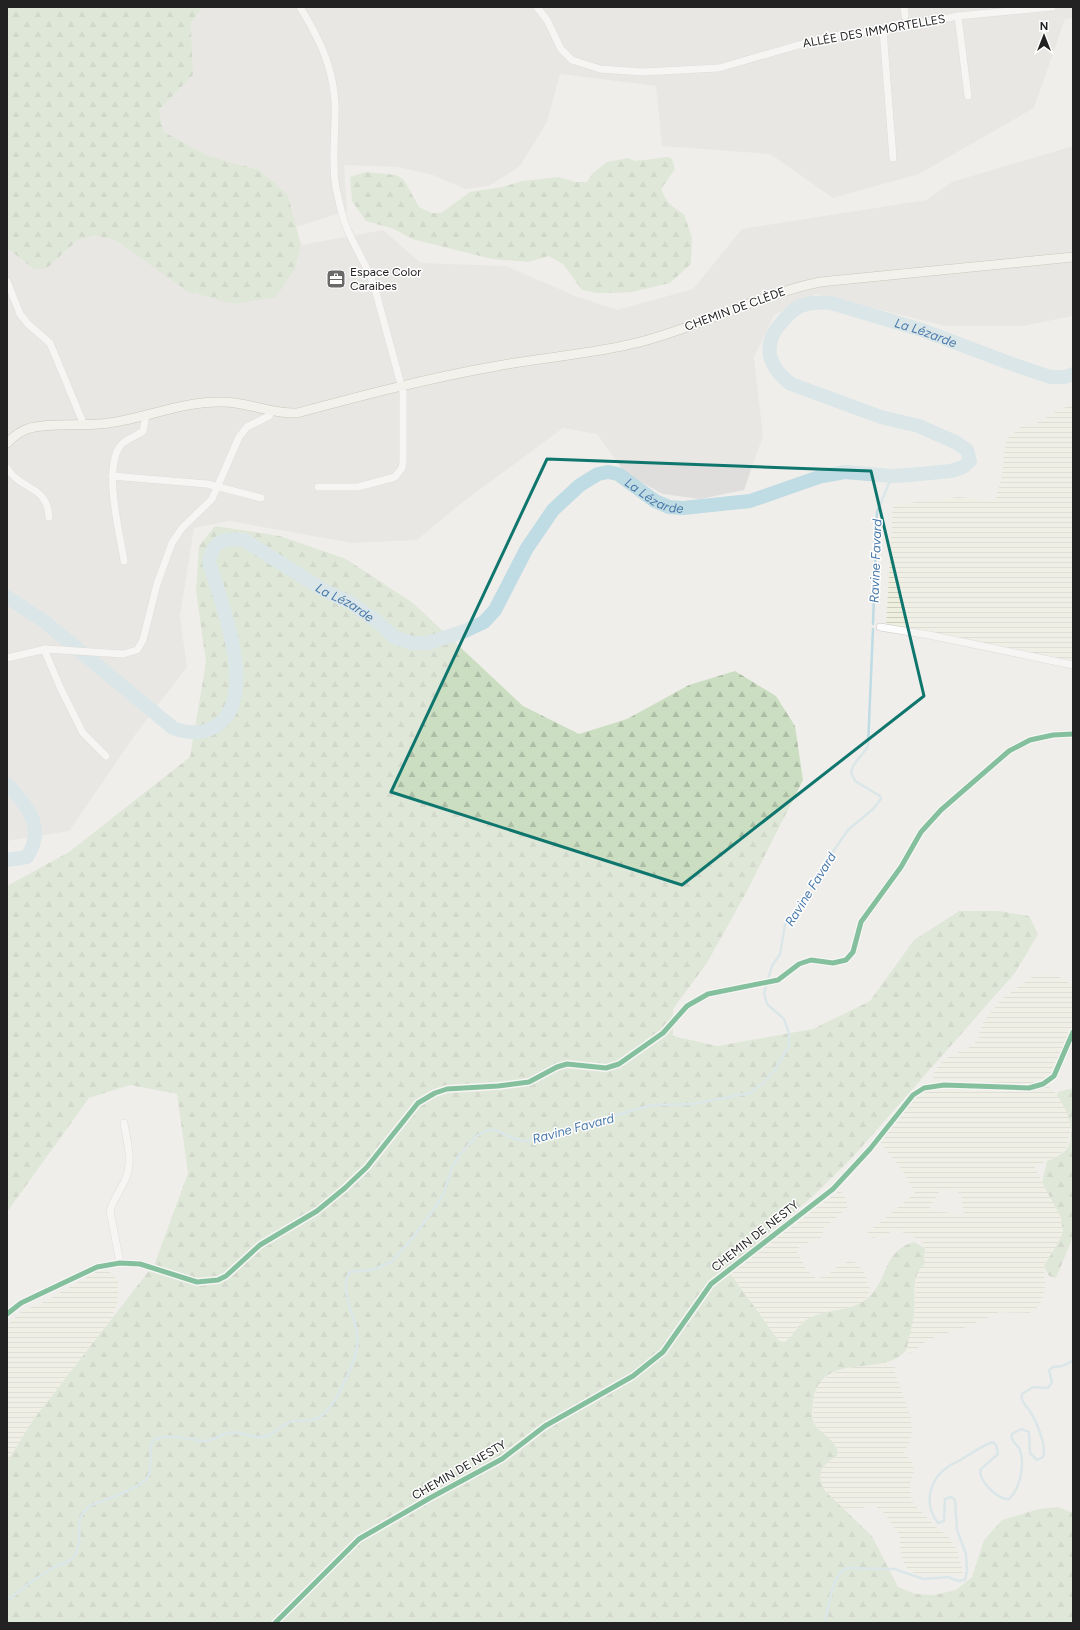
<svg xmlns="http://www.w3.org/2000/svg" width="1080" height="1630" viewBox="0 0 1080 1630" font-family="Figtree,sans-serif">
  <defs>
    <pattern id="farmland-rules" width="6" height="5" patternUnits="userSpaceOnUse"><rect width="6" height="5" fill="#efefdf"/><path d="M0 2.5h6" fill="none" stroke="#cdcdbf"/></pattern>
    <pattern id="forest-firs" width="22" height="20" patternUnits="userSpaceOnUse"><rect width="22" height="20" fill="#cbdec1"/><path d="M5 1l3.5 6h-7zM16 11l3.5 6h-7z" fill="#aebea6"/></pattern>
  </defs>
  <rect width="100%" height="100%" fill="#f0eeeb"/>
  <g fill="#dfdedc">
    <polygon points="203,7 1073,7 1073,18 1065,19 1034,108 919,174 833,198 770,154 662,146 656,86 560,74 547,122 520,166 489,186 465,189 433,175 398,167 344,165 347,211 296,227 288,195 260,170 209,156 164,132 159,110 193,75 191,23"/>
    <polygon points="1073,146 1073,316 1023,326 945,326 817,294 774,315 754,357 763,436 744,490 700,499 663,494 626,474 597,434 563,428 459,505 417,540 352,543 229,521 194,528 180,616 187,667 135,735 69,831 7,841 7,248 34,269 61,256 78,240 95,236 112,239 121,244 295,269 301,245 383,230 421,263 506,266 575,296 617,310 693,289 742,229 926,200 952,182"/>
  </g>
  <g fill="url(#farmland-rules)" fill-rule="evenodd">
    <polygon points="1073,404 1073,664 886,628 893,505 958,497 995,500 1001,481 1006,439 1021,427 1033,425 1059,410"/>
    <path d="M1045,974L1060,977L1073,986V1032L1055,1074L1044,1084L1052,1089L1062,1101L1069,1116L1071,1129L1066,1149L1053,1159L1034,1166L1061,1218L1063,1231L1060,1239L1044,1266L1045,1289L1041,1302L1036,1309L1029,1313L999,1312L967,1327L937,1336L927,1341L910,1353L906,1349L914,1315L916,1279L918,1270L926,1256L925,1248L922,1241L902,1232L892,1231L884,1236L872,1238L867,1233L915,1193L903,1172L878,1139L913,1095L934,1087L933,1079L934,1072L944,1059L970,1047L978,1040L983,1022L1002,999L1033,976ZM945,1190L956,1191L961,1194L964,1216L939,1211L929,1207L939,1192Z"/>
    <polygon points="839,1191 841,1192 847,1200 847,1208 824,1228 822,1237 800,1246 797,1252 807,1270 817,1279 829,1274 839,1265 850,1261 857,1263 865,1274 870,1290 866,1299 861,1304 807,1320 798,1327 789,1339 785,1342 779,1341 730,1273"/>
    <polygon points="99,1270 108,1270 118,1281 118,1301 111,1320 33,1420 7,1462 7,1325 22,1311 46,1301"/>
    <polygon points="885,1363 895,1367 895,1373 911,1418 912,1433 908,1445 904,1452 912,1462 914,1470 910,1485 911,1497 913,1503 936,1527 948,1536 957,1550 963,1572 959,1575 914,1573 907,1568 901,1556 899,1534 884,1513 874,1505 855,1510 843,1509 825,1491 820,1483 821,1472 826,1463 837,1456 837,1446 821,1433 813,1420 814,1397 819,1383 833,1373 859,1365"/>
  </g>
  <g fill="url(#forest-firs)">
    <polygon points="7,7 203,7 191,23 193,75 159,110 164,132 209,156 260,170 288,195 301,245 295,269 276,297 234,304 187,291 121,244 112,239 95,236 78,240 46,269 34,269 7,248"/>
    <path d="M668,157L672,159L675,169L661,189C666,202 672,207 684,214L692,238L691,264L670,283L632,292L614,293H596L582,290L563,264L548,256L529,262L492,259L412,239L394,229L366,221L352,201L350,177L366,172L396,175L404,180L419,207L432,213H441L470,192L502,187L522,181L559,177L575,182H587L592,174L607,162L628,158L635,161Z"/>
    <path d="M215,526L280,536L346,559L413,603L523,706L579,734L627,719L689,685L735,671L776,696L795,726L803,780L746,893L707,963L673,1009V1036L717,1046L813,1029L870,1001L914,940L959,911H999L1029,916L1038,934L1015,973L851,1159L812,1197L733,1263L730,1273L779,1341L785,1342C793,1336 797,1326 806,1320C825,1308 852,1313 869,1297C888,1278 884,1250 914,1242L925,1248L924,1265C910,1276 916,1298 914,1314C913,1322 911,1330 909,1338C908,1341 908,1347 906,1350C886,1378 825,1351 814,1396C813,1402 811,1415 813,1421C818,1434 841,1441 837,1456C822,1465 815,1474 825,1491L872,1536L898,1587L916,1594L934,1595L956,1590L972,1577L984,1540L1002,1520L1039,1509L1058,1507L1073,1513V1623H7V1462L33,1420L155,1263L188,1173L177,1094L130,1085L89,1098L7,1212V886L69,852L190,757L206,662L196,591L199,546Z"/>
    <path d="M1073,1088V1237L1056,1278L1049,1276L1044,1266L1060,1239L1063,1231L1061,1218L1042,1182L1047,1161C1053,1159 1061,1155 1066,1150C1078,1135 1067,1108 1057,1095L1058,1092Z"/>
  </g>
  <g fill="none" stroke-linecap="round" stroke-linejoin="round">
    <g stroke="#bfdbe3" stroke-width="2.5">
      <polyline points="873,624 877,512 892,476"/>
      <path d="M7,1601C23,1588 39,1575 57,1566C64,1563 71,1562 75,1555C86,1534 70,1521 91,1505C103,1501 144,1487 149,1475C152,1464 149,1452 152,1441C169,1432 183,1439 202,1441C212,1442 219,1435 228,1433C240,1430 250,1438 261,1437C274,1436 278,1427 290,1422C296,1419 304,1422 311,1420C322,1419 332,1406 337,1397C347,1376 362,1352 356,1328C353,1313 339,1286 350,1272L372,1270L391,1262L414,1236L436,1206L444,1193L452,1167L460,1154L478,1135L488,1130H495L515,1139L526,1141L583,1127L620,1114L652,1105L692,1104L750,1093L763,1083L775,1070L789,1046V1033L784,1019L767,1004L764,993L772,966L780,954L785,925L819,878L834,850L848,830L873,809L881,799L880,796L855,781L851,772C853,761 863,756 868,746L873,629"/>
      <path d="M825,1623C829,1607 831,1574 847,1568L894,1569L924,1579L948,1577L958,1581L965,1580L967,1571L966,1554L957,1530L955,1500L951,1497L945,1499L944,1521L938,1523C923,1504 929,1479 949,1466C954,1463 960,1461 965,1457C974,1452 983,1445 993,1442L996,1445L998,1454L981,1469C976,1479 999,1501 1009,1499C1020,1489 1025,1465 1020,1450C1018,1444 1010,1442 1012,1434L1021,1429L1029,1432L1030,1453L1037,1460L1043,1457C1047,1447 1037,1423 1031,1413C1028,1406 1020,1403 1022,1394L1033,1387L1048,1388L1052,1382L1049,1370L1053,1367L1062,1366L1073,1361"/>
    </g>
    <g stroke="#bfdbe3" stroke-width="14">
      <path id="s1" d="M7,597L45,622L173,728C186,733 200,735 214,727C261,702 221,602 209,562C213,541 224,537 244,540L325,591L351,603L379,623L394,637L412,643H428L465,631L484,622L495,610L527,548L553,510L580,485L598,474L608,472L618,474L655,501L669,507L683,508L750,501L822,476L845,472L892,476L909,475L951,471L963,467L970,461L967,450L957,443L919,426L881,417L791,384C768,367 761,344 782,322C787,316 793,309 801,306C811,302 821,302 831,303L922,330L1012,364L1050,377H1065L1073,374"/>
      <path d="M7,784C28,806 46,828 27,857L7,860"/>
    </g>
    <defs>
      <g id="minor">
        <path d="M300,7C319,38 333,66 335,103C336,131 331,160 336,188C339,200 341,214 346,226C354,247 368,266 375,289L403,392V462L402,468L395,477L358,487H318"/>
        <polyline points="537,7 547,20 561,49 572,60 600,69 642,72 719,68 826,37 883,30 958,16 1052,7"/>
        <polyline points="904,7 905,16"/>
        <polyline points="958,16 968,96"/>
        <polyline points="883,30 893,158"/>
        <polyline points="7,281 20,314 28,324 50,343 84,425"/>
        <path d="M7,468C22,492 47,484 49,517"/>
        <polyline points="112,476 207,484 261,498"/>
        <path d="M124,561C120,533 103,471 120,446C126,438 136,437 143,431L146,415"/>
        <polyline points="880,627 929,635 1073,665"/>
        <polyline points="44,649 60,687 83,733 106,756"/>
        <polyline points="7,658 46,649 123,654 137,650 143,640 157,584 172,543 182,528 212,499 239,437 247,427 269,416 272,411"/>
        <path d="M120,1263L110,1211C113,1199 121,1190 126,1178C133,1160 127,1142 124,1123"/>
        <polyline points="7,1314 21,1303 97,1267 120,1263 140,1264 197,1282 218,1280 226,1276 260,1245 317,1211 345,1188 367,1167 418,1103 435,1093 447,1089 498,1086 529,1082 557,1067 567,1064 606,1068 619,1064 663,1033 687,1006 708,994 778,980 799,964 811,960 833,963 846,960 853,952 861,922 901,867 921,832 941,810 1009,751 1030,740 1053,735 1073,734"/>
        <polyline points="275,1623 359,1539 430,1498 502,1459 545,1426 633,1376 663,1352 711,1284 833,1189 870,1149 913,1095 924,1088 944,1085 1029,1088 1043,1084 1054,1076 1073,1032"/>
      </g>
      <path id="secondary" d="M7,443C14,436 20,431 30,428C55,422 83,427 109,423C147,418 183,401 222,402C248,402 271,414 297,413C364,395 429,378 497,366C544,357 594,354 640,342C702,326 758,295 820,282L1073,257"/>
    </defs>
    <use href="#minor" stroke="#c9c8c7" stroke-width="8"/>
    <use href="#secondary" stroke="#999a82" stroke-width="10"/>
    <use href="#minor" stroke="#fdfcfc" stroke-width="7"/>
    <use href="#secondary" stroke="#f4f4ed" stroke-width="9"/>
    <defs>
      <g id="cycleway">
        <polyline points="7,1314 21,1303 97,1267 120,1263 140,1264 197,1282 218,1280 226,1276 260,1245 317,1211 345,1188 367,1167 418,1103 435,1093 447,1089 498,1086 529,1082 557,1067 567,1064 606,1068 619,1064 663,1033 687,1006 708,994 778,980 799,964 811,960 833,963 846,960 853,952 861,922 901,867 921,832 941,810 1009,751 1030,740 1053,735 1073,734"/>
        <polyline points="275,1623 359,1539 430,1498 502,1459 545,1426 633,1376 663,1352 711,1284 833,1189 870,1149 913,1095 924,1088 944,1085 1029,1088 1043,1084 1054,1076 1073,1032"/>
      </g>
    </defs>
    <use href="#cycleway" stroke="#fff" stroke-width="8"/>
    <use href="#cycleway" stroke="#00873e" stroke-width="5"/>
  </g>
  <path d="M0 0H1080V1630H0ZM547,459L871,471L924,696L682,885L391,792Z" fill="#f0eeeb" fill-opacity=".55" fill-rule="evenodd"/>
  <path fill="none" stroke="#0f766e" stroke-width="3" stroke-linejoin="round" d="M547,459L871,471L924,696L682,885L391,792Z"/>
  <defs>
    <symbol id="office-square" viewBox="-11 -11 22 22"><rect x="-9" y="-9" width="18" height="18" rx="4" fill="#6a6968" stroke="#fff"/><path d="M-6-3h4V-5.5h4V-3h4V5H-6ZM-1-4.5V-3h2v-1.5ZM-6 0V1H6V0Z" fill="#fff"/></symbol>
  </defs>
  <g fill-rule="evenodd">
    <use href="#office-square" x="325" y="268" width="22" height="22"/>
  </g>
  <g text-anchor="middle" stroke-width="3" stroke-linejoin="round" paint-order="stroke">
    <g font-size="12" fill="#222" stroke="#fff">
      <text transform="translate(874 31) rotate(-10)" y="4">ALLÉE DES IMMORTELLES</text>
      <text transform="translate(735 309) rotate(-20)" y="4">CHEMIN DE CLÈDE</text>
      <text transform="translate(755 1236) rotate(-38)" y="4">CHEMIN DE NESTY</text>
      <text transform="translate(459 1470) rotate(-30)" y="4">CHEMIN DE NESTY</text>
    </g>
    <g font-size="12" fill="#222" stroke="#fff" text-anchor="start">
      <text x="350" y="276">Espace Color<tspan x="350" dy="14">Caraibes</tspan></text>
    </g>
    <g font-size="13" font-style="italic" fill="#4a7aab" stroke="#fff">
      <text dy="5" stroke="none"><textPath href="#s1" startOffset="1761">La Lézarde</textPath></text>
      <text dy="5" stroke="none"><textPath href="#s1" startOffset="1006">La Lézarde</textPath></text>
      <text transform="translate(875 561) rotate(-88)" y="5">Ravine Favard</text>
      <text dy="5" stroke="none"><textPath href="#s1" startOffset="597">La Lézarde</textPath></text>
      <text transform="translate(810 889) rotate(-58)" y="5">Ravine Favard</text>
      <text transform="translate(573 1128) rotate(-15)" y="5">Ravine Favard</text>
    </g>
  </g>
  <rect width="1080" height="1630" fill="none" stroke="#222222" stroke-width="16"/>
  <g transform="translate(1044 36)" stroke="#ffffff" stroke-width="3" paint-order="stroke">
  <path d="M0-3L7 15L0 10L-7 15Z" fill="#222222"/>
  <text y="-6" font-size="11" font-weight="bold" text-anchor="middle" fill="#222222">N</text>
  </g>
</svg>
